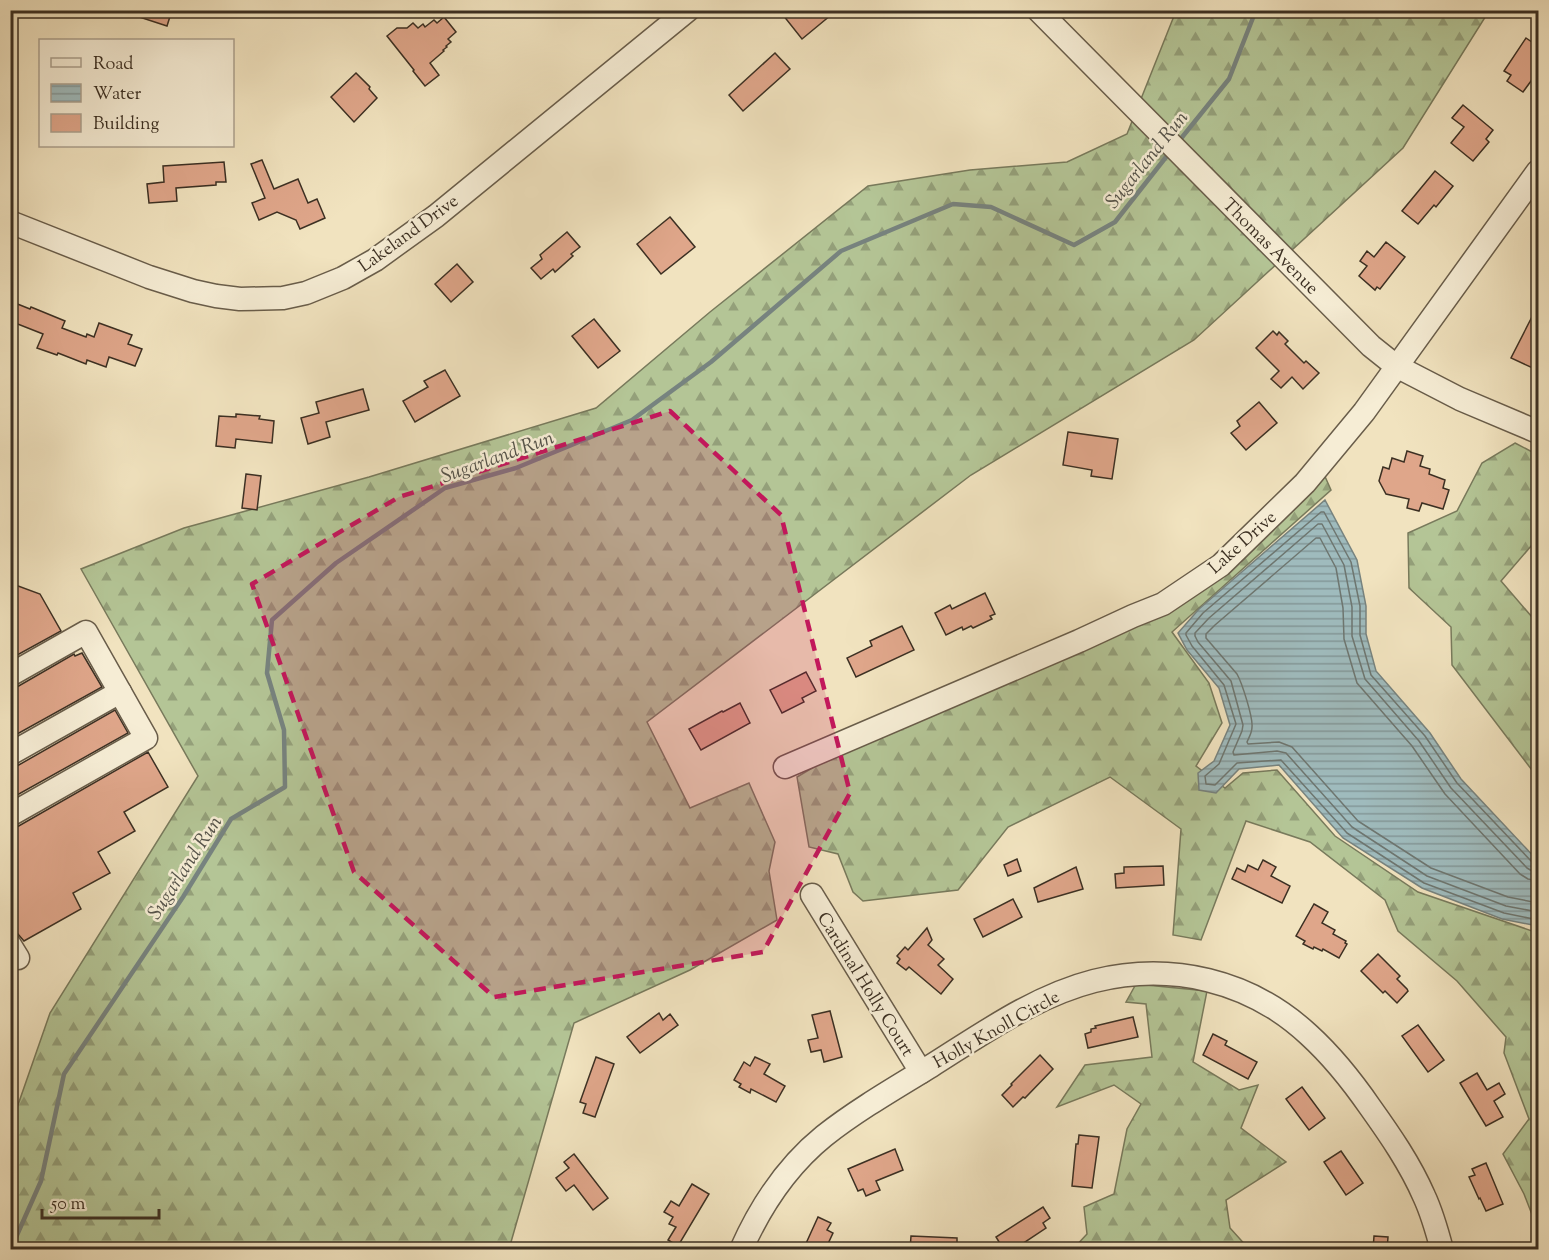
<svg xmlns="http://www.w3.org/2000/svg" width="1549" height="1260" viewBox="0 0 1549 1260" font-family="'Sorts Mill Goudy',serif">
  <defs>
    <pattern id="forest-firs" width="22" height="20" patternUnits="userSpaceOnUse" patternTransform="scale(1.5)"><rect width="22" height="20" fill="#b4c596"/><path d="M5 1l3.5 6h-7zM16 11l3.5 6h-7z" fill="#94a07a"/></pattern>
    <pattern id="water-rules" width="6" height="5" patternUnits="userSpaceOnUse" patternTransform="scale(1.5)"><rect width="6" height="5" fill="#9fbbbd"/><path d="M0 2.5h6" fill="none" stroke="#839899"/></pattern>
  </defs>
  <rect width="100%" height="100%" fill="#f1e3bf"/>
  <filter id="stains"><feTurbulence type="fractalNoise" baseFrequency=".00333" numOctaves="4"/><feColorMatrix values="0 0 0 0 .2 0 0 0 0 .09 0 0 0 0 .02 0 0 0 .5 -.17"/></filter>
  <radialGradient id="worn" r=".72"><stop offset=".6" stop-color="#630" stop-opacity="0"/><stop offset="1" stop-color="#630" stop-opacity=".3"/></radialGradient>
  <g fill="url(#forest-firs)" stroke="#787a5c" stroke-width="1.5">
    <polygon points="1176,11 1489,11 1403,148 1194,340 971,475 647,722 690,808 749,783 775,842 769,871 777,920 690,970 574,1023 509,1249 11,1250 11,1125 50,1013 198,776 81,569 184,528 369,477 596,408 710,312 868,186 970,170 1067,162 1127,134"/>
    <polygon points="1515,443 1538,455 1538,538 1501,581 1538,624 1538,778 1452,665 1451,627 1409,588 1408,533 1457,511 1482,463"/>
    <polygon points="1323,472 1331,490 1172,632 1209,683 1222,723 1196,766 1225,788 1243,773 1277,770 1335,836 1418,892 1538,933 1538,1230 1524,1194 1503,1154 1529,1119 1504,1053 1506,1037 1457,981 1398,931 1385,900 1310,842 1246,821 1201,940 1173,935 1181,829 1110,777 1008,827 958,890 863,901 853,892 838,854 809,847 797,777 824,761 1169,607"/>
    <polygon points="1136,984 1207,991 1193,1062 1239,1090 1258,1085 1241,1128 1286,1162 1226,1200 1230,1228 1249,1249 1073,1249 1087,1234 1084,1207 1114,1194 1127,1129 1141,1104 1114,1085 1057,1107 1085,1065 1152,1057 1146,1004 1126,1002"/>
  </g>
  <polygon fill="url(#water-rules)" stroke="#77837f" stroke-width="1.5" points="1325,500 1357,560 1366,606 1366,634 1376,671 1430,733 1461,779 1538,861 1538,926 1502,919 1422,888 1343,838 1279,765 1239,769 1216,793 1199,790 1198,773 1214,761 1230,725 1219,688 1187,650 1178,633 1199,609"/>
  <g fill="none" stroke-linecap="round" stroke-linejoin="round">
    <g stroke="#6e7670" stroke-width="1.5">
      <polyline points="1538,864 1532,862 1457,783 1425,736 1371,675 1360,635 1360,606 1351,562 1324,512 1321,512 1203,613 1186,633 1186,635 1192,646 1224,685 1236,724 1219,764 1205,776 1206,784 1215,785 1237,763 1281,760 1347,833 1424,883 1504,913 1538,920"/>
      <polyline points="1538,872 1532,871 1527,868 1451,788 1419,741 1365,679 1352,636 1352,607 1344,565 1322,524 1318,524 1209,618 1195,633 1195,636 1198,642 1231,681 1243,725 1242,731 1233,752 1234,755 1277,751 1286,753 1352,827 1427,876 1506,906 1538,912"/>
      <path d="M1538,881L1528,879L1520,874L1445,794L1412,746L1357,683L1344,639L1343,608L1336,568L1320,538H1316L1215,625L1206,634V638L1237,674C1242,683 1253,717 1252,727C1252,733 1249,737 1247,742L1248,744L1279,742L1292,747L1358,821L1431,868L1508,897L1538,903"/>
    </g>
    <g stroke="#77837f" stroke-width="4.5">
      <polyline points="1179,141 1229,79 1256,10"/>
      <polyline points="13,1250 13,1244 41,1181 64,1074 183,897 231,819 285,787 284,730 267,673 272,620 336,563 445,488 516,468 632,420 711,362 841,251 953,204 991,207 1074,245 1115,222 1170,152"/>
    </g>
  </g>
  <g fill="#dfa68a" stroke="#3c3023" stroke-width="1.5">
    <polygon points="127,10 172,10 167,26 127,13"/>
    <polygon points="779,10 837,10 802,39"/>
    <polygon points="444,17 456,32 448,39 451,42 446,46 447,47 443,50 444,51 430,63 439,75 425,86 413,71 414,70 387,36 397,28 407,28 413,23 418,28 423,24 425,27 434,20 437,23"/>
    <polygon points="1526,38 1539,47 1539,70 1523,92 1507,81 1511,75 1504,71"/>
    <polygon points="775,53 790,69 743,111 729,95"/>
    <polygon points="356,73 370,87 369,89 377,98 354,122 331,97"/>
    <polygon points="1463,105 1493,130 1486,139 1489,142 1473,161 1451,143 1464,127 1452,118"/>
    <polygon points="262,160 274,189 298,179 308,203 317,199 325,218 300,229 296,220 277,212 259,220 252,203 265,198 251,164"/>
    <polygon points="224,162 226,182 216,182 216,185 176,188 177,201 149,203 147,184 164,182 163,166"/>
    <polygon points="1435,171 1453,186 1436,207 1434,205 1418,224 1402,211"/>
    <polygon points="670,217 695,247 661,274 637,244"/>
    <polygon points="567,232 580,247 571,254 573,256 555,272 553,269 541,279 531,268 542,259 540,255"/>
    <polygon points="1386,242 1405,257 1380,289 1377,287 1375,290 1359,276 1367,266 1360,261 1367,251 1374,257"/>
    <polygon points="457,264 473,282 451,302 435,284"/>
    <polygon points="10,301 30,309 31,307 65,321 62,328 86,337 87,334 94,337 99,323 132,335 128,344 142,349 135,366 109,357 106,367 87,360 86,364 58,353 57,355 37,348 43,334 10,321"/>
    <polygon points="1539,303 1539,362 1535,369 1511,358"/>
    <polygon points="594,319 620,351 598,368 572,336"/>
    <polygon points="1273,331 1277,335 1279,332 1288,341 1285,344 1304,363 1306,361 1319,373 1303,389 1292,377 1281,388 1271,379 1279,371 1256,348"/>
    <polygon points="445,370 460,396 415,422 403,401 428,387 424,381"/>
    <polygon points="363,389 369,410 326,422 330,437 308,444 301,418 319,413 316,402"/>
    <polygon points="1259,402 1277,423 1246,450 1231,433 1240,426 1237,421"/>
    <polygon points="236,414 260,416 259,419 274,421 272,443 236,439 235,448 216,446 219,416 236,417"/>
    <polygon points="1068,432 1118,439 1112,479 1091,476 1092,470 1063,465"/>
    <polygon points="1407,451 1423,456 1420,466 1430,469 1429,474 1445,480 1443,488 1449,490 1443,509 1422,503 1419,511 1407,508 1409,499 1386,494 1379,481 1383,467 1389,469 1392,458 1404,462"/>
    <polygon points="246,474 261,476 257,510 242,508"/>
    <polygon points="10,583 40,594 61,631 10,659"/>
    <polygon points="985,593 995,614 990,616 992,619 973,628 971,626 963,630 962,627 946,635 935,613 950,605 952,609"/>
    <polygon points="902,626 914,650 856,677 847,658 872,646 870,641"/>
    <polygon points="82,653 102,687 10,738 10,688 17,687 74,654 75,656"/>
    <polygon points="806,672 816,691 802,698 804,702 782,713 770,690"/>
    <polygon points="740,703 750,723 701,750 689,729 722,711 723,712"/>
    <polygon points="115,710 128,733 10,799 10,767 17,766"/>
    <polygon points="148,752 168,787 124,812 135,831 98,852 110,873 73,893 81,909 24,941 17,933 13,932 10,928 10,828 17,827"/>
    <polygon points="1017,859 1021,871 1008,876 1004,865"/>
    <polygon points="1263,860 1276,867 1271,876 1290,886 1282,903 1232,879 1237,868 1245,872 1248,865 1258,870"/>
    <polygon points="1163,866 1164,885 1116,888 1115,874 1124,873 1124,867"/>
    <polygon points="1076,867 1083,889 1038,902 1034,888"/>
    <polygon points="1013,899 1022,917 983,937 974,919"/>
    <polygon points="1314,904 1328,912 1322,923 1335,930 1333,934 1346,941 1345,943 1347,944 1339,958 1323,949 1322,951 1314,947 1313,949 1303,944 1305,941 1296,936"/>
    <polygon points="927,928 932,940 928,945 944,959 938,965 953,979 941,994 909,967 906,970 897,963 900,959 897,956 905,947 908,950"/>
    <polygon points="1378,954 1400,976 1397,979 1407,989 1408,991 1397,1003 1385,991 1383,993 1361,971"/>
    <polygon points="830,1011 842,1057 824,1062 821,1050 811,1052 808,1040 818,1038 812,1015"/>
    <polygon points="659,1013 663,1020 670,1014 678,1025 640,1053 627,1037"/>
    <polygon points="1133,1017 1138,1037 1088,1048 1085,1034 1091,1032 1091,1029 1096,1028 1095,1026"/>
    <polygon points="1418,1025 1444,1060 1428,1072 1402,1036"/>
    <polygon points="1213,1034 1227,1041 1225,1045 1257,1062 1248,1079 1203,1055"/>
    <polygon points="1040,1055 1053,1069 1025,1098 1023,1097 1013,1107 1002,1095 1012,1085 1011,1084"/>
    <polygon points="596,1057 614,1064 595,1117 583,1113 586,1104 580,1102"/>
    <polygon points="755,1057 770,1064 764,1074 785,1086 776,1102 751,1089 750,1093 739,1087 741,1084 734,1080 744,1062 750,1066"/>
    <polygon points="1477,1073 1487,1090 1499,1083 1505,1094 1494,1101 1503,1117 1486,1126 1460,1083"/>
    <polygon points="1302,1087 1325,1118 1309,1130 1286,1099"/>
    <polygon points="1079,1135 1099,1137 1092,1188 1072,1186 1076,1144 1078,1144"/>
    <polygon points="895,1149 903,1170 876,1181 880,1190 866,1196 863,1189 858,1191 848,1169"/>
    <polygon points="1341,1151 1363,1183 1346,1195 1324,1162"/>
    <polygon points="574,1154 608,1198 593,1210 574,1185 566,1191 556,1178 569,1168 564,1162"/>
    <polygon points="1486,1163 1503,1204 1486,1211 1480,1198 1479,1199 1469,1177 1475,1175 1472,1169"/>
    <polygon points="692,1184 709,1194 678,1246 668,1240 676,1227 669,1224 673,1217 664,1212 671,1201 679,1206"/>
    <polygon points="1043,1207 1050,1218 1043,1223 1046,1228 1013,1250 1004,1250 996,1237"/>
    <polygon points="818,1217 831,1223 827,1230 833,1233 825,1250 803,1250"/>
    <polygon points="911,1236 957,1238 957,1250 910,1250"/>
    <polygon points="1374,1236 1388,1237 1387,1250 1373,1250"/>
  </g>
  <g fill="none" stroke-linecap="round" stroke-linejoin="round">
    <defs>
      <g id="minor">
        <polyline points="1038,10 1371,346 1396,366 1460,399 1538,432"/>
        <polyline points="10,222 149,277 193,291 216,296 240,299 283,298 306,293 343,278 375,260 436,216 688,10"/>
        <polyline points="10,675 86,632 146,738 10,815"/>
        <polyline points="10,754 120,692"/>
        <polyline points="785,767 1079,641 1133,616 1163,604 1221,565 1305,483 1364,412 1538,171"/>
        <polyline points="812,895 921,1072"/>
        <polyline points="10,945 18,958"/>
        <path d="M741,1250C760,1207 787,1166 824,1136C857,1110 895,1088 931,1066C982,1034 1035,996 1094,981C1171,962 1250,980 1309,1035C1332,1056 1352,1081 1370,1107C1390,1135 1410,1164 1424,1196C1432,1213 1437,1231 1442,1250"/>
      </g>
    </defs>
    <use href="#minor" stroke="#695d4a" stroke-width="25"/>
    <use href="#minor" stroke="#f6edd5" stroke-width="22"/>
  </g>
  <path fill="#c2185b" fill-opacity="0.2" stroke="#c2185b" stroke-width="4.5" stroke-dasharray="12 8" stroke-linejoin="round" d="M670,411L781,515L850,793L763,952L494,997L354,872L252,584L399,497Z"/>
  <g text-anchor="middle" stroke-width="5" stroke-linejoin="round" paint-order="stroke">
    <g font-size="18" fill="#3c3023" stroke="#f6edd5">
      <text transform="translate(408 233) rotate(-36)" y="6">Lakeland Drive</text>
      <text transform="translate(1271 246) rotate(45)" y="6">Thomas Avenue</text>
      <text transform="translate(1242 542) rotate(-42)" y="6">Lake Drive</text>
      <text transform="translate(866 984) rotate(58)" y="6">Cardinal Holly Court</text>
      <text transform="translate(996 1029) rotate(-29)" y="6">Holly Knoll Circle</text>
    </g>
    <g font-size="20" font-style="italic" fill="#55534a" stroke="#f6edd5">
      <text transform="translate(1146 159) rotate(-51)" y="7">Sugarland Run</text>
      <text transform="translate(497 456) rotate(-20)" y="7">Sugarland Run</text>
      <text transform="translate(184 867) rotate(-57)" y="7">Sugarland Run</text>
    </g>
  </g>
  <rect width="1549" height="1260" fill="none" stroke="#f1e3bf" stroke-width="36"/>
  <rect x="12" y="12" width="1525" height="1236" fill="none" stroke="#3c3023" stroke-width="3"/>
  <rect x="18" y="18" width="1513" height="1224" fill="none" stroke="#3c3023" stroke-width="1.5"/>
  <rect x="39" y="39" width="195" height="108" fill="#f6edd5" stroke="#aca18e" stroke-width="1.5"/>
  <rect x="51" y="58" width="30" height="9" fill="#f6edd5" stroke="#aca18e" stroke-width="1.5"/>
  <text x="93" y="69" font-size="18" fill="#3c3023">Road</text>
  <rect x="51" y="84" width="30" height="18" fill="url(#water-rules)" stroke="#aca18e" stroke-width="1.5"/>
  <text x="93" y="99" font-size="18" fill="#3c3023">Water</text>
  <rect x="51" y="114" width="30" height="18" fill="#dfa68a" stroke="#aca18e" stroke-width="1.5"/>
  <text x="93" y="129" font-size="18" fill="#3c3023">Building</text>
  <path d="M42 1209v9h117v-9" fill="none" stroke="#3c3023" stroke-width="3"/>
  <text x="51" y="1209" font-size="18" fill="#3c3023" stroke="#f6edd5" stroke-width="4.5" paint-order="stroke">50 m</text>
  <rect width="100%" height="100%" filter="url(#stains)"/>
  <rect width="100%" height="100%" fill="url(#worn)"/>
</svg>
